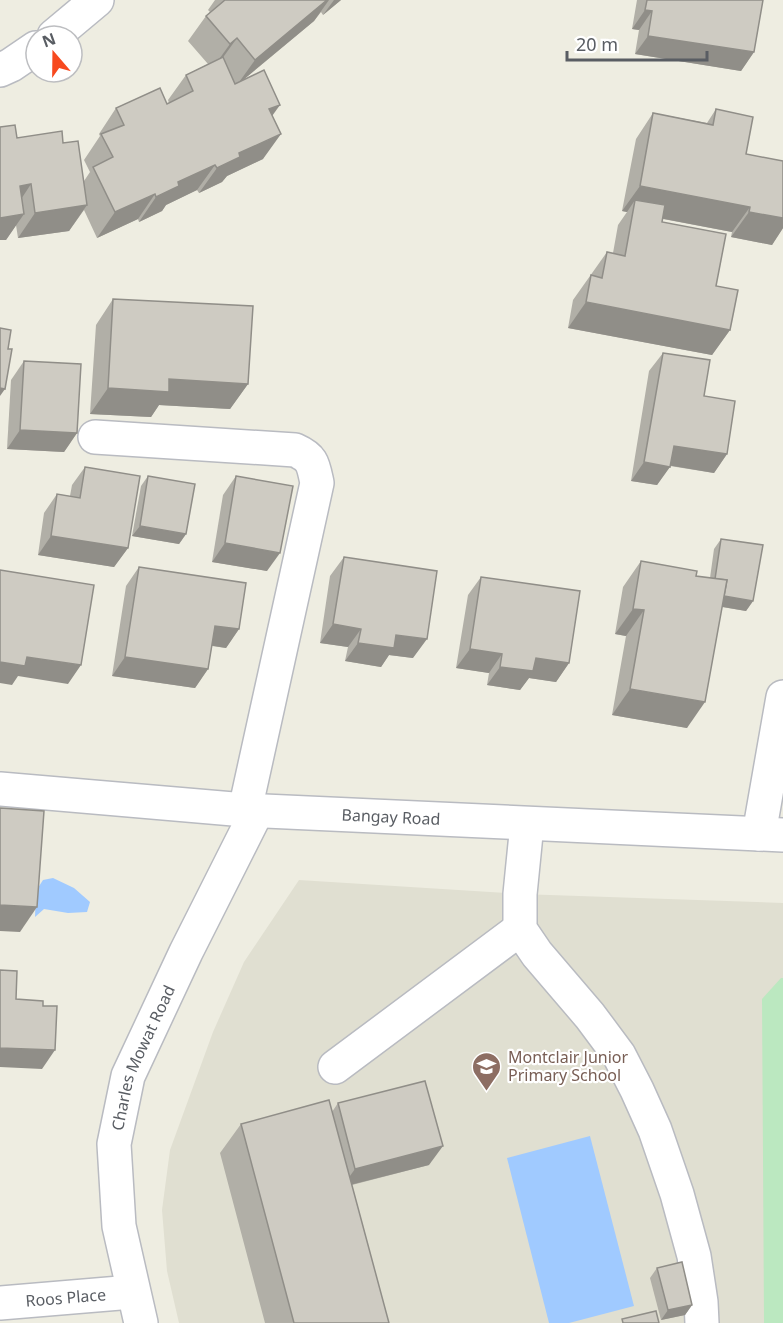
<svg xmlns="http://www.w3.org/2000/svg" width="783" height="1323" viewBox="0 0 783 1323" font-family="'Noto Sans',sans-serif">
  <rect width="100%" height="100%" fill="#eeede1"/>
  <polygon fill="#e0dfd1" points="299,880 520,894 783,903 783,1323 179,1323 167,1271 162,1210 170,1150 213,1032 244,962"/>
  <polygon fill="#bbe8c0" points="781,978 783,978 783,1323 764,1323 762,999"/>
  <g fill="#a0caff">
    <polygon points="53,878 74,888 90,902 87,912 68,913 44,909 35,917 36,891 43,880"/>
    <polygon points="590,1136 634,1306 569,1323 549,1323 507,1158"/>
  </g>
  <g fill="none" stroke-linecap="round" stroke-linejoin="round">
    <defs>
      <g id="minor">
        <polyline points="54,36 97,0"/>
        <polyline points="0,70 11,65 36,48"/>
        <path d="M95,437L295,450C313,458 313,464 317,483L245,810"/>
        <path id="s1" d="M0,789L245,810L783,835"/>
        <polyline points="527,824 520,894 520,929 537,954 590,1016 619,1055 637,1090 655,1130 677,1194 694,1256 701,1302 702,1323"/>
        <polyline points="759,834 783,697"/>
        <polyline points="335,1067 520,929"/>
        <path id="s2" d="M0,1303L132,1292"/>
        <path id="s3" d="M141,1323L119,1226L114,1144L128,1076L186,952L257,811"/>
      </g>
    </defs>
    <use href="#minor" stroke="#b9bbc1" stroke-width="36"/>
    <use href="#minor" stroke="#fff" stroke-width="33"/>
  </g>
  <g fill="#b1afa7">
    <polygon points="215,0 341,0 323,15 321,12 314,21 242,81 272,115 263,159 227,176 222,182 199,193 197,190 166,205 162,211 139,222 138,219 97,238 84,210 69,231 18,238 16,225 6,240 17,138 63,143 84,181 90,172 84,160 100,136 99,134 116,108 167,104 169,103 168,100 186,75 208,64 188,41 206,16 210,12 208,10"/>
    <polygon points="637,0 763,0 754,52 741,71 635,54 639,30 632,29"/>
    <polygon points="716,109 746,154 783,161 783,228 772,245 731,237 732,232 663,219 662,222 716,286 730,330 712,355 568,328 573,300 607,252 613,253 618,225 627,212 622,211 636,139 653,113 707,123"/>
    <polygon points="113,299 248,384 230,409 159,405 151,417 90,414 96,325"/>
    <polygon points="663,353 704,396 727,454 714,473 670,466 657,485 631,481 649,371"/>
    <polygon points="24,361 77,433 64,452 7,449 11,380"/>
    <polygon points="85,467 128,548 114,567 38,555 44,513 57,494 70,496 72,485"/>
    <polygon points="148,476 186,534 179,544 132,536 141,486"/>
    <polygon points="236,476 267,571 212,562 223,495"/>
    <polygon points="721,539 753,601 746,611 722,607 687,728 612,715 626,636 615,634 623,587 641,561 696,576 710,578 714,549"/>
    <polygon points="344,557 413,658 389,655 381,667 345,661 348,647 320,643 330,576"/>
    <polygon points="139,567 239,629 226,648 212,646 208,669 195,688 112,676 126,586"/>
    <polygon points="481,577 569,663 556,682 529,678 520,690 487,685 489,673 456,668 468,595"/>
    <polygon points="338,1103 429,1165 352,1185 389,1323 265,1323 220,1153 241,1124 332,1112"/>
    <polygon points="657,1268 692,1305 685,1315 661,1320 650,1278"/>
  </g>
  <g fill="#908e88">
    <polygon points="327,0 329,0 314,21 237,85 255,60"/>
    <polygon points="334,0 341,0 323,15"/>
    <polygon points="645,10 652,11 639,30 632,29"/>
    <polygon points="648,36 754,52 741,71 635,54"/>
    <polygon points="237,38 219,63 212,69 230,44"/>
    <polygon points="280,105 262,130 269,109"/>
    <polygon points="281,134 263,159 227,176 222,182 199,193 217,168 239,153"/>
    <polygon points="215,165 197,190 166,205 162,211 139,222 156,197 178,182"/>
    <polygon points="31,184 14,210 20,186"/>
    <polygon points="640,186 750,207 732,232 633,213 635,200 627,212 622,211"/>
    <polygon points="155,194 138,219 97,238 115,212"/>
    <polygon points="87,205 69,231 18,238 35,213"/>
    <polygon points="749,212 783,218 783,228 772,245 731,237"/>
    <polygon points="24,214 6,240 0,240 0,218"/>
    <polygon points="586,302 730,330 712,355 568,328"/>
    <polygon points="169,379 248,384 230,409 159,405 151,417 90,414 108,388"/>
    <polygon points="0,388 5,389 0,396"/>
    <polygon points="20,430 77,433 64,452 7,449"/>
    <polygon points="674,446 727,454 714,473 661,464"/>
    <polygon points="644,462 670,467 657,485 631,481"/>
    <polygon points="140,526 186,534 179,544 132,536"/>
    <polygon points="51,536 128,548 114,567 38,555"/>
    <polygon points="225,543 280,553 267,571 212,562"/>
    <polygon points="713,594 753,601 746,611 706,604"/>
    <polygon points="633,609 644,610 626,636 615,634"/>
    <polygon points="333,624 361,629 348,647 320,643"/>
    <polygon points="215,626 239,629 226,648 202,644"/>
    <polygon points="396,635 427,639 413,658 389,655 381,667 345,661 358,643"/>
    <polygon points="470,649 502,654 489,673 456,668"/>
    <polygon points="27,657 81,665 68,684 18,676 12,685 0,683 0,662"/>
    <polygon points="125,657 208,669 195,688 112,676"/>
    <polygon points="536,658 569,663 556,682 529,678 520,690 487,685 500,667"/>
    <polygon points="630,689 705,702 687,728 612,715"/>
    <polygon points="0,905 37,907 20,932 0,931"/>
    <polygon points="0,1048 55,1050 42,1069 0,1067"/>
    <polygon points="443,1146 429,1165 342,1187 355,1169"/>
    <polygon points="692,1305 685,1315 661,1320 668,1310"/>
  </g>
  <g fill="#cecbc2" stroke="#908e88" stroke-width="1.5">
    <polygon points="225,0 327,0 255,60 237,38 230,44 206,16"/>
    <polygon points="647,0 763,0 754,52 648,36 652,11 645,10"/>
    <polygon points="223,57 235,84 264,70 280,105 269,109 281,134 239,153 240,157 217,168 215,165 178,182 179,186 156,197 155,194 115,212 93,167 113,157 101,134 124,125 116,108 160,88 167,104 193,91 186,75"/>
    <polygon points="716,109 753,117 746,154 783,161 783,218 749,212 750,207 640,186 653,113 713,125"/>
    <polygon points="15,125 17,138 62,131 63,143 78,141 87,205 35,213 31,184 20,186 24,214 0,218 0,127"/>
    <polygon points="635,200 665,205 662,222 726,234 716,286 738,290 730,330 586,302 591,275 602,278 607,252 625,256"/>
    <polygon points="113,299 253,306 248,384 169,379 169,392 108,388"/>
    <polygon points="0,328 11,330 8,349 12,349 5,389 0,388"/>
    <polygon points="663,353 710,360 704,396 735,401 727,454 674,446 670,467 644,462"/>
    <polygon points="24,361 81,364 77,433 20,430"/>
    <polygon points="85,467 140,476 128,548 51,536 57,494 80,498"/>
    <polygon points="148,476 195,484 186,534 140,526"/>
    <polygon points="236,476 293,486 280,553 225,543"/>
    <polygon points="721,539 763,545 753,601 724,596 727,580 715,579"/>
    <polygon points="344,557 437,571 427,639 396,635 394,648 358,643 361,629 333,624"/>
    <polygon points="641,561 697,571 696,576 727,580 705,702 630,689 644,610 633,609"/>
    <polygon points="139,567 246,583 239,629 215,626 208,669 125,657"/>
    <polygon points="0,570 94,585 81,665 27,657 25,666 0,662"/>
    <polygon points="481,577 580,591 569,663 536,658 533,671 500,667 502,654 470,649"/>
    <polygon points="0,808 44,811 37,907 0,905"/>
    <polygon points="0,970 17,971 16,999 43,1001 43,1006 57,1006 55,1050 0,1048"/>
    <polygon points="425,1081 443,1146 355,1169 338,1103"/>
    <polygon points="329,1100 389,1323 294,1323 241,1124"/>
    <polygon points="682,1262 692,1305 668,1310 657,1268"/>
    <polygon points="656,1311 659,1323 623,1323 622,1319"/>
  </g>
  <defs>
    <symbol id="school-pin" viewBox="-11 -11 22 30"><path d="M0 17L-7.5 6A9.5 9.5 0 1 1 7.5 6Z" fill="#8d6e63" stroke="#fff"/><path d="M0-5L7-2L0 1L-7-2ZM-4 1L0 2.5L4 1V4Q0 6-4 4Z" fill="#fff"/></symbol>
  </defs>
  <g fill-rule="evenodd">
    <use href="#school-pin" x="470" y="1050" width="33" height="45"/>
  </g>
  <g text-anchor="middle" stroke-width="4.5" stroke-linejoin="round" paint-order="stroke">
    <g font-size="16" fill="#595d63" stroke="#fff">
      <text dy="6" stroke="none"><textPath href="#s1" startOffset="392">Bangay Road</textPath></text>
      <text dy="6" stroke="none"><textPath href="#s3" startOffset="273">Charles Mowat Road</textPath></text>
      <text dy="6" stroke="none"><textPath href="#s2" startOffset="66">Roos Place</textPath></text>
    </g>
    <g font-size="16" fill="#785e54" stroke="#fff" text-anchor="start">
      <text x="508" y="1063">Montclair Junior<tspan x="508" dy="18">Primary School</tspan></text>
    </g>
  </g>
  <g transform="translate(54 54) rotate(340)"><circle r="28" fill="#ffffff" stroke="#bdbec1" stroke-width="1.5"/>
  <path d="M0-4.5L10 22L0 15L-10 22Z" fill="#f7491e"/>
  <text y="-9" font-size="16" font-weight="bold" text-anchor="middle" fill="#595d63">N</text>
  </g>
  <path d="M567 51v9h140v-9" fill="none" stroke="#595d63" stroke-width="3"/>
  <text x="576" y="51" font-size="18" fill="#595d63" stroke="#ffffff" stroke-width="4.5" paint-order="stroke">20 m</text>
</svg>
